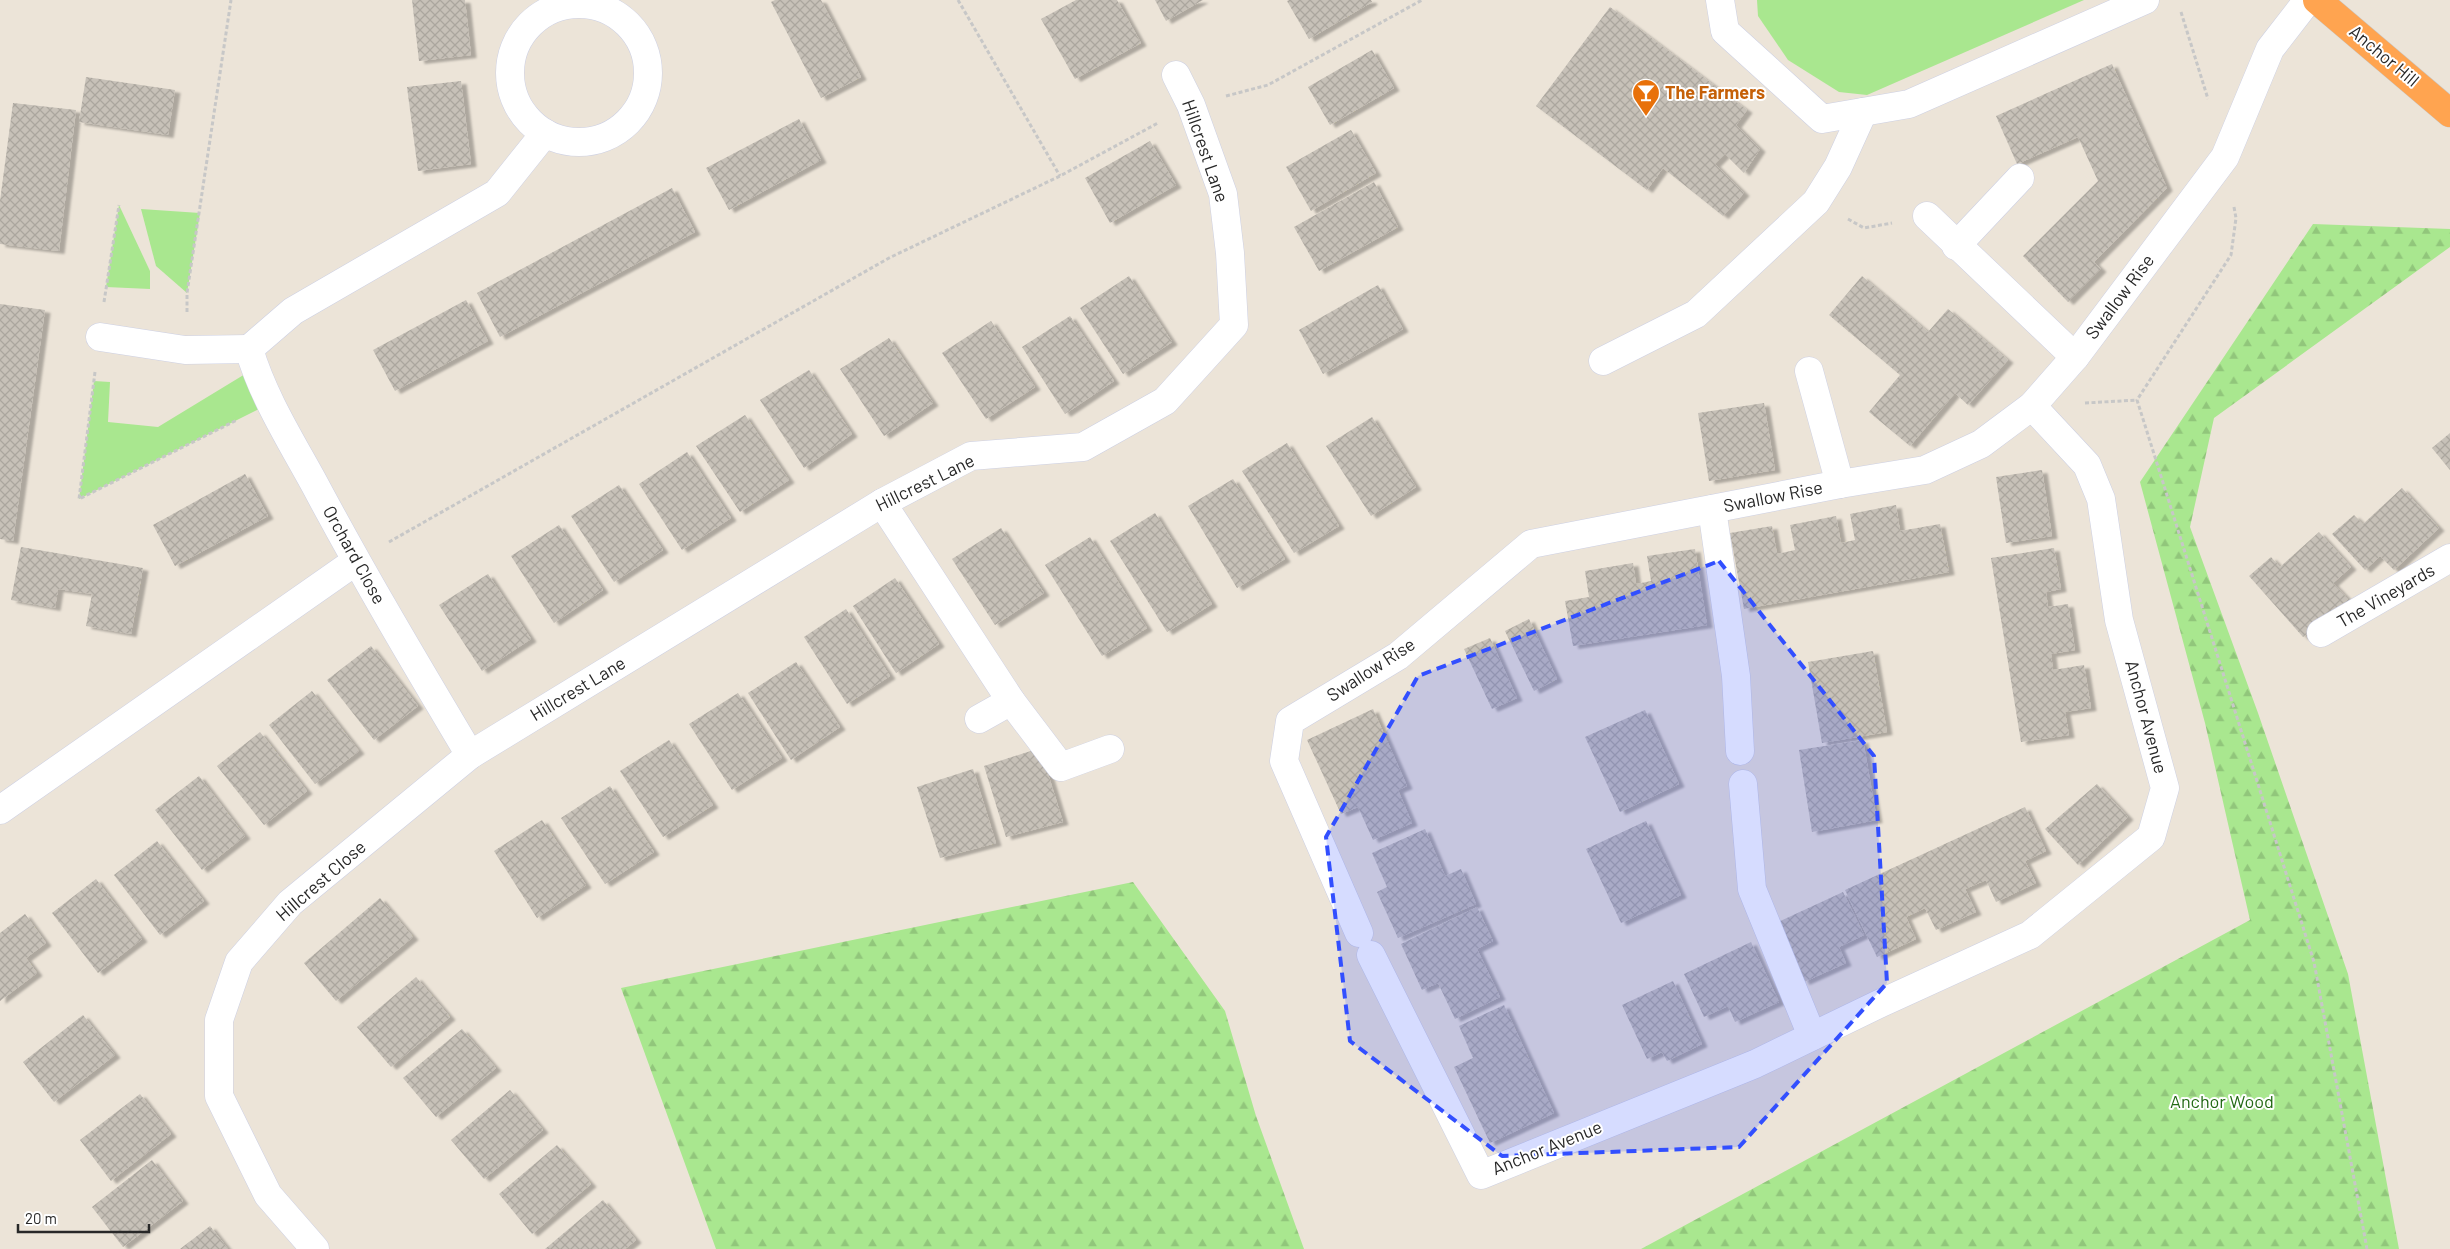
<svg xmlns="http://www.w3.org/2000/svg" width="2450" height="1249" viewBox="0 0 2450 1249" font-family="Barlow,sans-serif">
  <defs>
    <pattern id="forest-firs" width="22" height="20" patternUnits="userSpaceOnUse" patternTransform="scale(1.25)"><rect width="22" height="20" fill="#a9e78f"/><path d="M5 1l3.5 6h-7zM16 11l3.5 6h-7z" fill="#91c67b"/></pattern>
    <pattern id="building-cross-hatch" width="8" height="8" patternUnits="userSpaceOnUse" patternTransform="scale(1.25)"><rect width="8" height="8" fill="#c7c1b8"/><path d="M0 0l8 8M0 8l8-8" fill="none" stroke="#aba69e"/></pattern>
    <filter id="shadow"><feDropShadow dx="5.5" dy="3" stdDeviation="1" flood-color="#0004"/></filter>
  </defs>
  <rect width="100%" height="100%" fill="#ece4d8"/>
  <g fill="#a9e78f">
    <polygon points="1757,0 2084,0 1867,95 1839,92 1788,60 1758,16"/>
    <polygon points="119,205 150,271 150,289 106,287"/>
    <polygon points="141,209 200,213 187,293 156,266"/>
    <polygon points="255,368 271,403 79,499 94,381 110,382 108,422 158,427"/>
  </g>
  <g fill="url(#forest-firs)">
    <polygon points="2313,224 2450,229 2450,247 2214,418 2190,527 2258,713 2348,974 2399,1249 1641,1249 2250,920 2205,723 2140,482"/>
    <polygon points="1133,882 1225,1011 1256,1116 1304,1249 716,1249 621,988"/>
  </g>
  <g fill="url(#building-cross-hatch)" filter="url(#shadow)">
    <polygon points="412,0 465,0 471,55 419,61"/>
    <polygon points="775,0 821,0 861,77 821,98 771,2"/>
    <polygon points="1076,0 1117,0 1141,43 1075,79 1041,19"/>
    <polygon points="1155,0 1203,0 1166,21"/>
    <polygon points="1289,0 1371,0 1372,2 1309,39 1287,1"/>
    <polygon points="1610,7 1747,110 1736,125 1760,149 1744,173 1725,154 1715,164 1744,193 1723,216 1663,168 1647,190 1536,106"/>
    <polygon points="1372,50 1394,88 1330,125 1308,87"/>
    <polygon points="2112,64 2167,188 2094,262 2101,269 2068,302 2023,256 2098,181 2078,137 2017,164 1996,116"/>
    <polygon points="86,77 175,90 168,135 79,122"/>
    <polygon points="461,81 471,164 418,171 407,87"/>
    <polygon points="13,103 76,110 59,251 0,244 0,201"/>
    <polygon points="799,119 821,160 729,210 706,168"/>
    <polygon points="1351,130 1376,173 1311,211 1286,167"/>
    <polygon points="1150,141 1176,185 1110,223 1085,178"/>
    <polygon points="1374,182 1398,227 1319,271 1294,227"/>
    <polygon points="672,188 695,232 500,337 477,293"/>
    <polygon points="1129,276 1172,342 1123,374 1080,308"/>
    <polygon points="1862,276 1928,332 1948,309 2008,360 1968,405 1955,393 1910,446 1869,412 1900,375 1829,315"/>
    <polygon points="1378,285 1403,329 1323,374 1299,330"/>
    <polygon points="466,300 488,341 395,391 373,350"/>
    <polygon points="0,304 45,310 13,541 0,539"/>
    <polygon points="1070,316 1114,381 1065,414 1022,347"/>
    <polygon points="991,321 1035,387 986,419 942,353"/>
    <polygon points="889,338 933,403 884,436 840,369"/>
    <polygon points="809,370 852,434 804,468 760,400"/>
    <polygon points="1764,403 1775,470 1709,481 1698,413"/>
    <polygon points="745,415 789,480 740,512 696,446"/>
    <polygon points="1372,417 1416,487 1371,516 1326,446"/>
    <polygon points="2450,433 2450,470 2432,448"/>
    <polygon points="1287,443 1339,526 1294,553 1242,471"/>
    <polygon points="687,452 731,518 682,550 639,484"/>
    <polygon points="2042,470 2052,536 2006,543 1996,477"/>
    <polygon points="245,474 268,516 175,566 153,525"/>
    <polygon points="1233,479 1285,559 1237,588 1188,506"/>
    <polygon points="619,485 663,550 614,582 571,516"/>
    <polygon points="2402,488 2439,528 2394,570 2380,556 2365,570 2332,534 2354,515 2363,524"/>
    <polygon points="1896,505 1900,531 1940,524 1949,572 1744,609 1730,533 1772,526 1777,554 1795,550 1790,525 1836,516 1841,543 1855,540 1850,514"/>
    <polygon points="1155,513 1212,604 1167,632 1110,541"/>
    <polygon points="559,525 603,590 554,623 511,556"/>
    <polygon points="1001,528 1044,593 995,625 952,559"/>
    <polygon points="2319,532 2351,567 2333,583 2348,599 2303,637 2249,576 2271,557 2280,567"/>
    <polygon points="1090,537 1147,628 1102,656 1045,565"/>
    <polygon points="21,547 143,568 131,634 86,626 92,594 58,589 55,608 11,600"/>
    <polygon points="2054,548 2061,589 2046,592 2048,607 2068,604 2075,650 2051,654 2053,670 2084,665 2091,708 2065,712 2069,735 2021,742 1991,558"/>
    <polygon points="1695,549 1707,625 1573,646 1565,601 1589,597 1585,571 1633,563 1636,584 1651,581 1647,556"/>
    <polygon points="488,574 531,639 482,671 439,605"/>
    <polygon points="895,578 939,644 896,673 853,606"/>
    <polygon points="846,609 890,676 847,704 804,637"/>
    <polygon points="1529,619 1557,679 1534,691 1505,631"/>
    <polygon points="1490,638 1517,698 1492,709 1464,649"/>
    <polygon points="371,646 418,706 374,740 327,680"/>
    <polygon points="1873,651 1887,732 1822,743 1808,662"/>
    <polygon points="796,662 840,727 791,760 748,693"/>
    <polygon points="312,691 359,751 315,784 269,725"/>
    <polygon points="738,693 782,758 732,790 689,724"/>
    <polygon points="1373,709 1407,786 1398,790 1412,823 1373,840 1358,807 1341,814 1307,740"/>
    <polygon points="1645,710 1679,784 1620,812 1585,737"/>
    <polygon points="260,732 307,791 264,825 217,766"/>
    <polygon points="669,740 713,805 663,837 620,771"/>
    <polygon points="1863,740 1877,820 1812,832 1799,750"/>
    <polygon points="1040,748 1063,822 1006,837 984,766"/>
    <polygon points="973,769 996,843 940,858 917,787"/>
    <polygon points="199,776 245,836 202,870 155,810"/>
    <polygon points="2097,784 2128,817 2078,865 2045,829"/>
    <polygon points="610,786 654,852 605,884 561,818"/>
    <polygon points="2025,807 2046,851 2025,861 2036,883 1996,902 1986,880 1965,889 1976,912 1936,930 1925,908 1906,917 1916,939 1877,957 1845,890"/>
    <polygon points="542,820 586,885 537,918 494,851"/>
    <polygon points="1646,821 1681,895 1621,923 1586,849"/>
    <polygon points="1425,829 1445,876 1461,869 1476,904 1398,938 1377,892 1387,887 1372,853"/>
    <polygon points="157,841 204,901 160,935 114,875"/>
    <polygon points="96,879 142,939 98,973 52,913"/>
    <polygon points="1843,892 1864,935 1839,947 1846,963 1804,982 1776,923"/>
    <polygon points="380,898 413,937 336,1001 304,963"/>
    <polygon points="1477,907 1493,941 1477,949 1500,997 1455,1019 1438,983 1422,990 1401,944"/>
    <polygon points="25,914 46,943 26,958 37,973 0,1001 0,933"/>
    <polygon points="1751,942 1779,1002 1735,1022 1728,1006 1704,1017 1684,974"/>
    <polygon points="416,977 450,1017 391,1067 357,1027"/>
    <polygon points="1673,981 1702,1044 1667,1061 1662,1052 1647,1059 1622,1005"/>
    <polygon points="1504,1005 1554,1113 1490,1143 1454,1067 1473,1058 1459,1026"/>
    <polygon points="83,1015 115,1055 54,1102 23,1062"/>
    <polygon points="462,1029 496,1068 436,1117 403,1078"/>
    <polygon points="510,1090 543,1130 484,1179 451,1140"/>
    <polygon points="140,1094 171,1134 111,1181 80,1140"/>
    <polygon points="557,1145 591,1184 532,1234 499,1194"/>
    <polygon points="152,1160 183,1201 123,1247 92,1207"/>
    <polygon points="603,1200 636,1240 625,1249 545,1249"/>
    <polygon points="210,1226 228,1249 180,1249"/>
  </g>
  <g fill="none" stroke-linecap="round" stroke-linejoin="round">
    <defs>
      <g id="minor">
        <polyline points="1720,0 1725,31 1822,119 1909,104 2145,0"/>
        <circle cx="579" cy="73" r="69"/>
        <polyline points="1927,216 2075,357"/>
        <polyline points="1956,246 2020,178"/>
        <polyline points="100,337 185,350 249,349"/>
        <polyline points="1603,361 1696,314 1816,202 1838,167 1863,112"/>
        <polyline points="1809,371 1840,484"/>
        <polyline points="882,503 1011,701 979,719"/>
        <polyline points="1712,509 1736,676 1740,751"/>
        <polyline points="2321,633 2450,558"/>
        <polyline points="1011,701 1061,767 1110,749"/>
        <path d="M470,755C417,666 364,577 315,485C291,441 263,397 249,349L293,311L497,193L545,133"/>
        <polyline points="1743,784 1752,889 1812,1036"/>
        <polyline points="0,810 356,561"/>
        <polyline points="1359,933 1284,761 1290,721 1398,656 1531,544 1840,484 1925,470 1981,444 2032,406 2075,357 2225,157 2270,49 2308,0"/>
        <polyline points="1371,955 1481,1175 1755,1064 1879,1004 2030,935 2151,837 2165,788 2119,620 2101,499 2087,465 2032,406"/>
        <polyline points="315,1249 268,1195 219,1096 219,1020 239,962 290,903 470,755 882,503 971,456 1083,447 1165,401 1234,325 1230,253 1223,194 1191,105 1176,75"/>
      </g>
      <polyline id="highway" points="2317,0 2450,113"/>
    </defs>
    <use href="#minor" stroke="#cdd0e3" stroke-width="29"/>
    <use href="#highway" stroke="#c7c7c7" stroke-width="29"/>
    <g stroke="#c7c7c7" stroke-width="3" stroke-dasharray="4 2.5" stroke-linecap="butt">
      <polyline points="958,0 1060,176"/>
      <polyline points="2181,12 2208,99"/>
      <polyline points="1226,96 1268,85 1422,0"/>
      <polyline points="2234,207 2236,218 2231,255 2137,400 2314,962 2367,1249"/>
      <polyline points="1848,219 1864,228 1892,223"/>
      <polyline points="104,302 119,205"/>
      <polyline points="187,312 187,293 231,0"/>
      <polyline points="95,372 79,499 237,420"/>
      <polyline points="2085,403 2137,400"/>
      <polyline points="389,542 889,258 1060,176 1158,123"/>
    </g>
    <use href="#minor" stroke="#fff" stroke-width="28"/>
    <use href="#highway" stroke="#ffa450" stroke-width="28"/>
  </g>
  <path fill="#324fff" fill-opacity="0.2" stroke="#324fff" stroke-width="4" stroke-dasharray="10 6" stroke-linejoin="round" d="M1719,561L1874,756L1887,983L1739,1147L1502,1156L1350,1041L1326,837L1418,676Z"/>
  <defs>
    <symbol id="bar-pin" viewBox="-11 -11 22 30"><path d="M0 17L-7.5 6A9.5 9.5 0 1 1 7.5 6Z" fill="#e8710a" stroke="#fff"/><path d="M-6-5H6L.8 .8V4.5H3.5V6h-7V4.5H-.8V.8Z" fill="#fff"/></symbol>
  </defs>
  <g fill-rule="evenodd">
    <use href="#bar-pin" x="1630" y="77" width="32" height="43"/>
  </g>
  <g text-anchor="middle" stroke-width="4" stroke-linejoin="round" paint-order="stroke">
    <g font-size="18" fill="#282828" stroke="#fff">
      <text transform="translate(2384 56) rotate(40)" y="6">Anchor Hill</text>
      <text transform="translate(1205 151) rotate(71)" y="6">Hillcrest Lane</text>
      <text transform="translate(2120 297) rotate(-53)" y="6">Swallow Rise</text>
      <text transform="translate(925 483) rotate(-26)" y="6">Hillcrest Lane</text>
      <text transform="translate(1773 497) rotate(-11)" y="6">Swallow Rise</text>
      <text transform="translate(354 555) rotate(61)" y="6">Orchard Close</text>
      <text transform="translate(2386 596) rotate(-30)" y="6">The Vineyards</text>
      <text transform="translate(1371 670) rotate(-33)" y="6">Swallow Rise</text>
      <text transform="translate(578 689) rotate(-31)" y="6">Hillcrest Lane</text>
      <text transform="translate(2146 717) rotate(75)" y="6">Anchor Avenue</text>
      <text transform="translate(321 881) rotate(-41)" y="6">Hillcrest Close</text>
      <text transform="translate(1547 1148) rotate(-22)" y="6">Anchor Avenue</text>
    </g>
    <g font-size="18" font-weight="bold" fill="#c56008" stroke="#fff" text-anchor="start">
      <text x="1665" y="99">The Farmers</text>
    </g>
    <g font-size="18" fill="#226914" stroke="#fff">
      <text x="2222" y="1108">Anchor Wood</text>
    </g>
  </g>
  <path d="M18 1224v8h131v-8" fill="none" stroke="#282828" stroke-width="2.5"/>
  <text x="25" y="1224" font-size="15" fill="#282828" stroke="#ffffff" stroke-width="4" paint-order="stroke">20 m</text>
</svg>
